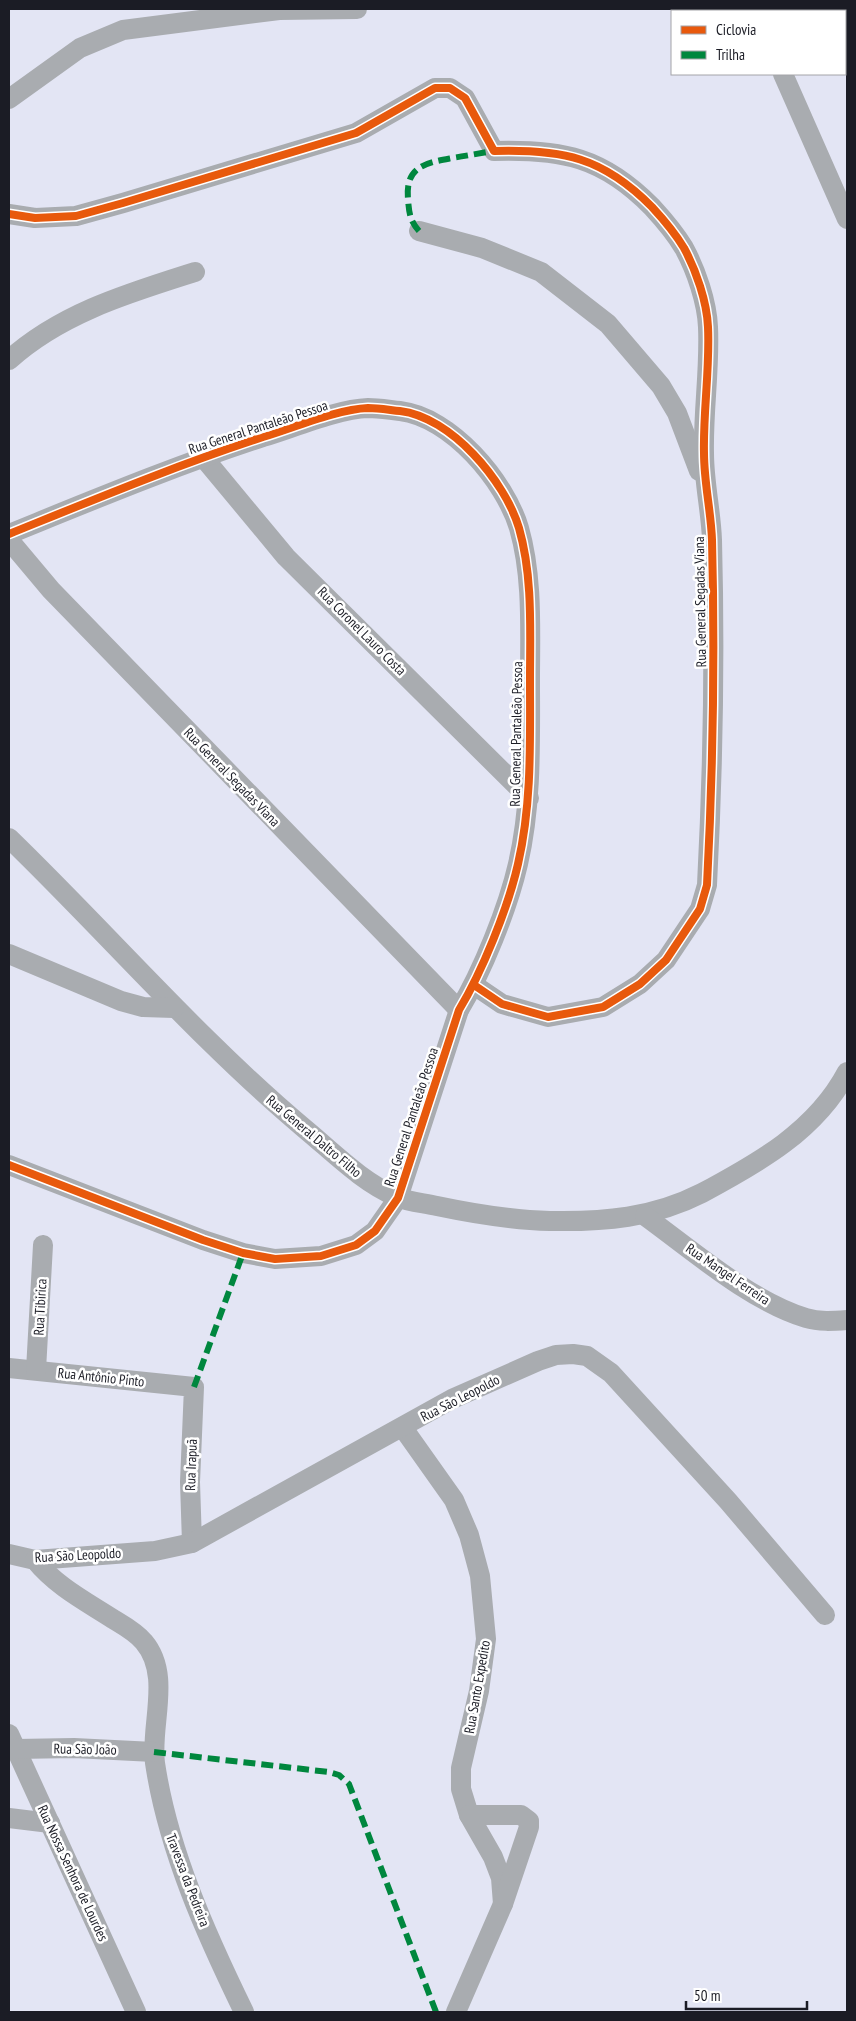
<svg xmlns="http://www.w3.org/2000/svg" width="856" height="2021" viewBox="0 0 856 2021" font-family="'PT Sans Narrow',sans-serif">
  <rect width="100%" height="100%" fill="#e3e5f4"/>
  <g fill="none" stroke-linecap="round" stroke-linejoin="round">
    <g stroke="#a9acb0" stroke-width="20">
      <polyline points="755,9 756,11"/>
      <polyline points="832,11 834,9"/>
      <polyline points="783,74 847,219"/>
      <polyline points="9,99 80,48 123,30 279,10 357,9"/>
      <path d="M9,214L35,218L76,216L123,203L356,133L435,88H450L465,98L494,151C562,149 603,157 652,207C664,220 675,233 684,248C696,270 707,302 708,327C710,369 703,411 704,453C704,483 711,511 712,540C715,655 713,770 707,885L700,909L666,960L640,984L603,1007L548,1017L502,1004L474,985"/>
      <polyline points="419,231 482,248 541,272 608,324 661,386 677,413 699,471"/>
      <path d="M9,360C61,313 129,293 195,272"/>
      <polyline points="203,457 286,557 529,798"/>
      <path d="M9,534C93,500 177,465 263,437C293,428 338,409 368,408C378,408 390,410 400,411C451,417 505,481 519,528C533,577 530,630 530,680C530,742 532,803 518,864C508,908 482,972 459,1010L398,1198L375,1231L356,1245L321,1256L275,1259L243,1253L203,1240L9,1165"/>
      <polyline points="9,540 51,590 459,1010"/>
      <path d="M9,838C108,934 199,1040 305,1129C334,1153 362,1182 397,1197C409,1202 424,1203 437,1206C475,1214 512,1220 550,1221C604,1222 653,1218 702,1193C758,1163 816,1131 847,1072"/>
      <polyline points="9,954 121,1001 143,1007 174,1008"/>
      <path d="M645,1216C692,1250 750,1301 806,1318C819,1322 833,1321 847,1320"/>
      <polyline points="9,1368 194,1387 190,1482 192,1543"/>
      <polyline points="36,1370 43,1245"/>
      <polyline points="403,1428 454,1500 469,1535 480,1576 486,1639 479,1691 461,1768 461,1789 469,1815 493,1857 501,1878 503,1904"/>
      <polyline points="9,1554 35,1560 155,1551 192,1543 452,1399 538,1361 556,1355 573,1354 587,1356 611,1373 728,1501 825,1615"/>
      <path d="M35,1560C56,1586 85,1601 113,1619C123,1625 136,1632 144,1642C172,1675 150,1725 155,1763C168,1850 206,1934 244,2012"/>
      <polyline points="9,1734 136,2012"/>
      <polyline points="16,1749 74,1748 154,1752"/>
      <polyline points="9,1818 50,1823"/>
      <polyline points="456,2012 503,1904 529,1827 529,1821 521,1815 469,1815"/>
    </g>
    <g stroke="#00873e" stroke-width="6" stroke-dasharray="12 6" stroke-linecap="butt">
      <path d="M419,231C410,221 409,213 408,199C405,166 426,163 452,158C466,156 480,153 494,151"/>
      <polyline points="194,1387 243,1253"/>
      <polyline points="154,1752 329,1772 339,1775 349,1784 436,2012"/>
    </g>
    <defs>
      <g id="cycleway">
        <path d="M9,214L35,218L76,216L123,203L356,133L435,88H450L465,98L494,151C562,149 603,157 652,207C664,220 675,233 684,248C696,270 707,302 708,327C710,369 703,411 704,453C704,483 711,511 712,540C715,655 713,770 707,885L700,909L666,960L640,984L603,1007L548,1017L502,1004L474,985"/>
        <path d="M9,534C93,500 177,465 263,437C293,428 338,409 368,408C378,408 390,410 400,411C451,417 505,481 519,528C533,577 530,630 530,680C530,742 532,803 518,864C508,908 482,972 459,1010L398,1198L375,1231L356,1245L321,1256L275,1259L243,1253L203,1240L9,1165"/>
      </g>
    </defs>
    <use href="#cycleway" stroke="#fff" stroke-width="11"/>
    <use href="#cycleway" stroke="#e8590c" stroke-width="8"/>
  </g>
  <g text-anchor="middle" stroke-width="5" stroke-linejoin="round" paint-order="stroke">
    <g font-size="14" fill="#1b1c25" stroke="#fff">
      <text transform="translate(258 427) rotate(-18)" y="5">Rua General Pantaleão Pessoa</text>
      <text transform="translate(700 602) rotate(-91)" y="5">Rua General Segadas Viana</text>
      <text transform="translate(362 631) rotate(45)" y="5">Rua Coronel Lauro Costa</text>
      <text transform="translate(516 734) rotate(-89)" y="5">Rua General Pantaleão Pessoa</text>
      <text transform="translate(232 777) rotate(46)" y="5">Rua General Segadas Viana</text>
      <text transform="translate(411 1117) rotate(-72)" y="5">Rua General Pantaleão Pessoa</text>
      <text transform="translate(314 1136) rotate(40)" y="5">Rua General Daltro Filho</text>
      <text transform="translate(728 1274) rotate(34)" y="5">Rua Mangel Ferreira</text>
      <text transform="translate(40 1307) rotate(-87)" y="5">Rua Tibirica</text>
      <text transform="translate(101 1377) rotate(6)" y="5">Rua Antônio Pinto</text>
      <text transform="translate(460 1398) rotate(-27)" y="5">Rua São Leopoldo</text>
      <text transform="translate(191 1465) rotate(-88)" y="5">Rua Irapuã</text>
      <text transform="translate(78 1555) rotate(-3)" y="5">Rua São Leopoldo</text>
      <text transform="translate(477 1687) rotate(-80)" y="5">Rua Santo Expedito</text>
      <text transform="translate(85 1749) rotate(1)" y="5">Rua São João</text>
      <text transform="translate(73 1873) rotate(65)" y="5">Rua Nossa Senhora de Lourdes</text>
      <text transform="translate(188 1880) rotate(69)" y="5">Travessa da Pedreira</text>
    </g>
  </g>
  <rect width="856" height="2021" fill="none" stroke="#1b1c25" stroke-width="20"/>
  <rect x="671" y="10" width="175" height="65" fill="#ffffff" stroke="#a4a4a8"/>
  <rect x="681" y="26" width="25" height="8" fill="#e8590c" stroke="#a4a4a8"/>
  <text x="716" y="35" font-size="15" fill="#1b1c25">Ciclovia</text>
  <rect x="681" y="51" width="25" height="8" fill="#00873e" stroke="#a4a4a8"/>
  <text x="716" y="60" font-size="15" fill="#1b1c25">Trilha</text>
  <path d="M686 2001v8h121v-8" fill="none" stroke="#1b1c25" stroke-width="2.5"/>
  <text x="694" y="2001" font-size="15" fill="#1b1c25" stroke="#ffffff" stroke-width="4" paint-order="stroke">50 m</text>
</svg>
